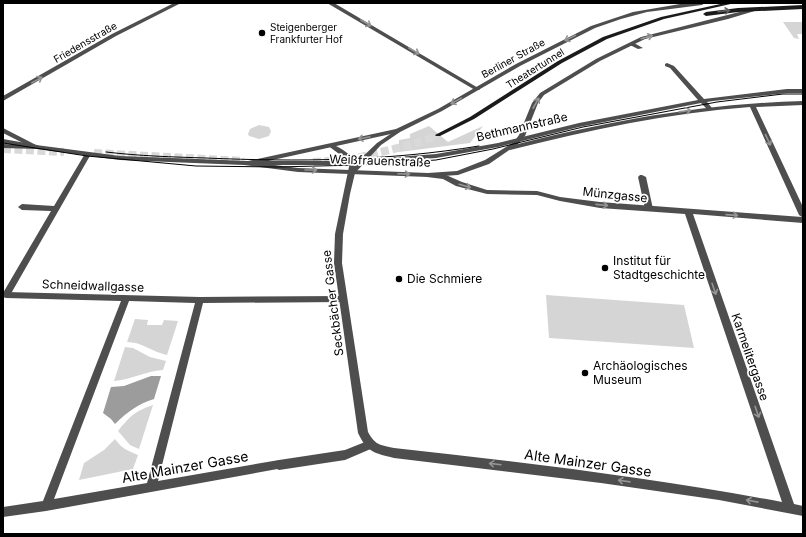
<svg xmlns="http://www.w3.org/2000/svg" width="806" height="537" viewBox="0 0 806 537" font-family="Inter,sans-serif">
  <rect width="100%" height="100%" fill="#fff"/>
  <g fill="#d5d5d5">
    <polygon points="783,22 803,22 803,34 797,34 799,39 794,38"/>
    <polygon points="259,125 269,127 271,131 269,136 259,139 249,136 248,134 250,129"/>
    <polygon points="429,126 448,142 483,126 470,143 399,152 399,140 410,138 410,134"/>
    <polygon points="546,295 684,305 694,348 549,338"/>
    <path d="M135,319L148,320L147,325H162L164,320L178,321L167,355C152,352 142,342 127,342Z"/>
    <path d="M125,347L133,348L150,357L166,361L163,370C145,371 131,380 114,381Z"/>
    <path d="M153,405L139,449L130,445L118,431C129,417 135,411 153,405Z"/>
    <path d="M115,439C121,448 128,451 138,455L133,469L79,480L84,463L104,450Z"/>
  </g>
  <path fill="#9c9c9c" d="M151,376H161L154,399C138,404 127,412 115,424L111,419L103,413L111,387L124,386Z"/>
  <g fill="none" stroke-linecap="round" stroke-linejoin="round">
    <polyline stroke="#d9d9d9" stroke-width="6" stroke-dasharray="6 3" stroke-linecap="butt" points="431,138 438,135"/>
    <g stroke="#d9d9d9" stroke-width="8" stroke-dasharray="8 3.5" stroke-linecap="butt">
      <polyline points="3,149 64,152"/>
      <polyline points="94,153 244,161"/>
      <polyline points="313,162 348,160 414,144 434,137"/>
    </g>
    <g fill="#4e4e4e" fill-rule="evenodd">
      <polygon points="630,43 634,43 643,48 638,49 630,45"/>
      <polygon points="667,63 674,66 704,99 787,89 803,89 803,93 787,93 713,101 707,102 712,108 709,110 707,109 701,103 579,127 498,147 436,158 343,165 250,165 247,163 250,161 343,161 436,154 498,143 579,123 698,100 670,68 665,66 665,64"/>
      <polygon points="3,139 37,145 40,147 37,149 3,143"/>
      <polygon points="86,152 88,152 91,154 9,297 3,297 3,293 51,211 22,210 18,207 22,204 54,206"/>
      <polygon points="640,175 642,175 646,177 653,209 652,211 646,211 645,209 638,177"/>
      <polygon points="370,440 373,442 375,445 373,448 345,460 279,470 275,468 274,465 275,462 279,460 345,450"/>
    </g>
    <path fill="#4e4e4e" fill-rule="evenodd" d="M6,292L200,297L343,296L346,297L347,299L346,301L343,302L203,303L158,481L279,460L283,462L284,465L283,468L46,511L3,517V507L43,501L121,301L6,298L3,297V293ZM129,301L195,303L147,483L54,499Z"/>
    <g fill="#4e4e4e" fill-rule="evenodd">
      <polygon points="327,3 334,3 480,89 479,90 475,90"/>
      <path d="M803,101V105L756,107L803,207V223L693,214L794,504L803,506V516L719,500L601,483L394,458C374,453 367,452 358,433L334,263L335,234L350,162L327,145L328,144C335,143 354,156 356,163L377,143L398,129L400,130V132L381,145L355,173L350,194L343,234L342,263L368,432C375,445 380,445 394,448C524,462 654,478 782,502L685,214L600,208L560,201L537,195L487,194L456,186L443,179L427,177L425,175L429,173L446,175L462,182L487,190L537,191L560,197L600,202L802,217L799,215L750,107C668,113 589,130 510,150L507,148L510,146C609,121 701,104 803,101Z"/>
    </g>
    <g fill="#4e4e4e" fill-rule="evenodd">
      <polygon points="174,3 181,3 116,36 3,101 3,96 112,34"/>
      <polygon points="686,3 705,3 702,5 647,12 621,19 595,28 520,66 442,111 400,132 259,163 298,168 428,173 457,171 485,160 514,142 519,135 532,103 540,93 596,59 641,37 755,8 758,10 728,19 645,39 600,61 544,95 538,103 525,136 518,144 489,164 458,175 428,177 298,172 244,165 120,160 37,149 3,148 3,144 27,145 3,133 3,128 36,145 120,156 248,161 396,129 438,109 516,64 591,26 633,12"/>
    </g>
    <g fill="#1b1b1b" fill-rule="evenodd">
      <polygon points="725,3 735,3 664,19 607,39 562,63 474,119 440,136 436,136 435,135 470,117 558,61 603,37 661,17"/>
      <polygon points="803,5 803,9 738,12 706,16 703,14 706,12 738,8"/>
    </g>
    <g stroke="#000" stroke-width="1">
      <polyline points="3,143 87,156 196,166 276,167 360,165 436,160 493,149 583,127 717,102 783,94 803,94"/>
      <path d="M106,152C139,156 173,157 206,158C298,162 388,161 479,146"/>
    </g>
  </g>
  <defs><path id="oneway-shaft" d="M-6 0H5M1.5-3L5.5 0L1.5 3" fill="none" stroke-width="1.6" stroke-linecap="round" stroke-linejoin="round"/></defs>
  <use stroke="#5f5f5f" href="#oneway-shaft" transform="translate(724 11) rotate(-7)"/>
  <g stroke="#959595">
    <use href="#oneway-shaft" transform="translate(366 23) rotate(30)"/>
    <use href="#oneway-shaft" transform="translate(647 37) rotate(-16)"/>
    <use href="#oneway-shaft" transform="translate(570 38) rotate(154)"/>
    <use href="#oneway-shaft" transform="translate(414 51) rotate(30)"/>
    <use href="#oneway-shaft" transform="translate(37 80) rotate(-29)"/>
    <use href="#oneway-shaft" transform="translate(456 101) rotate(151)"/>
    <use href="#oneway-shaft" transform="translate(536 103) rotate(-61)"/>
    <use href="#oneway-shaft" transform="translate(685 111) rotate(-8)"/>
    <use href="#oneway-shaft" transform="translate(364 138) rotate(168)"/>
    <use href="#oneway-shaft" transform="translate(768 140) rotate(65)"/>
    <use href="#oneway-shaft" transform="translate(311 170)"/>
    <use href="#oneway-shaft" transform="translate(404 174) rotate(2)"/>
    <use href="#oneway-shaft" transform="translate(465 186) rotate(16)"/>
    <use href="#oneway-shaft" transform="translate(602 205) rotate(6)"/>
    <use href="#oneway-shaft" transform="translate(732 215) rotate(4)"/>
    <use href="#oneway-shaft" transform="translate(714 289) rotate(71)"/>
    <use href="#oneway-shaft" transform="translate(757 412) rotate(71)"/>
    <use href="#oneway-shaft" transform="translate(495 464) rotate(-173)"/>
    <use href="#oneway-shaft" transform="translate(624 481) rotate(-172)"/>
    <use href="#oneway-shaft" transform="translate(752 501) rotate(-169)"/>
  </g>
  <g fill="#000" stroke="#fff" stroke-width="1.5">
    <circle cx="262" cy="33" r="4"/>
    <circle cx="605" cy="268" r="4"/>
    <circle cx="399" cy="279" r="4"/>
    <circle cx="585" cy="373" r="4"/>
  </g>
  <g text-anchor="middle" stroke-width="3.5" stroke-linejoin="round" paint-order="stroke">
    <g font-size="10" fill="#000" stroke="#fff" text-anchor="start">
      <text x="270" y="31">Steigenberger<tspan x="270" dy="12">Frankfurter Hof</tspan></text>
    </g>
    <g font-size="10" fill="#000" stroke="#fff">
      <text transform="translate(85 42) rotate(-30)" y="4">Friedensstraße</text>
      <text transform="translate(513 58) rotate(-29)" y="4">Berliner Straße</text>
      <text transform="translate(535 68) rotate(-32)" y="4">Theatertunnel</text>
    </g>
    <g font-size="12" fill="#000" stroke="#fff">
      <text transform="translate(522 127) rotate(-13)" y="4">Bethmannstraße</text>
      <text transform="translate(380 161) rotate(2)" y="4">Weißfrauenstraße</text>
      <text transform="translate(615 195) rotate(6)" y="4">Münzgasse</text>
      <text transform="translate(93 286) rotate(2)" y="4">Schneidwallgasse</text>
      <text transform="translate(333 303) rotate(-97)" y="4">Seckbächer Gasse</text>
      <text transform="translate(750 357) rotate(71)" y="4">Karmelitergasse</text>
    </g>
    <g font-size="12" fill="#000" stroke="#fff" text-anchor="start">
      <text x="613" y="265">Institut für<tspan x="613" dy="14">Stadtgeschichte</tspan></text>
      <text x="407" y="283">Die Schmiere</text>
      <text x="593" y="370">Archäologisches<tspan x="593" dy="14">Museum</tspan></text>
    </g>
    <g font-size="14" fill="#000" stroke="#fff">
      <text transform="translate(588 463) rotate(8)" y="5">Alte Mainzer Gasse</text>
      <text transform="translate(185 467) rotate(-10)" y="5">Alte Mainzer Gasse</text>
    </g>
  </g>
  <rect width="806" height="537" fill="none" stroke="#000000" stroke-width="8"/>
</svg>
